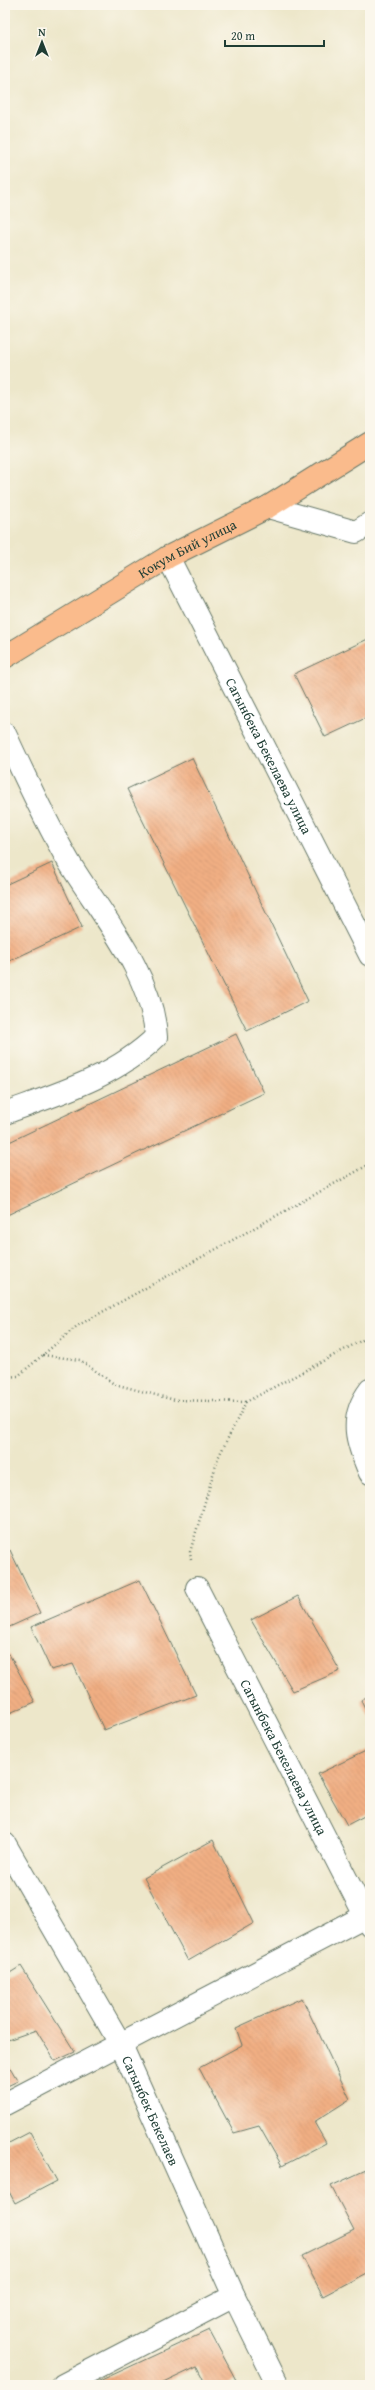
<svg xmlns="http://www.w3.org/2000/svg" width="375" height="2390" viewBox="0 0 375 2390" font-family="'Gentium Book Plus',serif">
  <defs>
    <pattern id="building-back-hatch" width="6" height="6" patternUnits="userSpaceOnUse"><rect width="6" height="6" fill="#f1af83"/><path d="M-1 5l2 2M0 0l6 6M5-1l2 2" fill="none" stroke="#ce9772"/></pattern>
  </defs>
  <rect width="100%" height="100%" fill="#fbf7ec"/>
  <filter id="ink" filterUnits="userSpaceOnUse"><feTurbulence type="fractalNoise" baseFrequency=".025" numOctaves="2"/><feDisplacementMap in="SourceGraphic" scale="8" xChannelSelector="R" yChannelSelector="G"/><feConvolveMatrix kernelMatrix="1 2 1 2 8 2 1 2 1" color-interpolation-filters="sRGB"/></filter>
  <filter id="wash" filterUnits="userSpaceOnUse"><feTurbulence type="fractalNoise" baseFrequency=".012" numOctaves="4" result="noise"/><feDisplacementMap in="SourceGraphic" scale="16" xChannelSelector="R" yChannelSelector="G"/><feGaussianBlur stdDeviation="0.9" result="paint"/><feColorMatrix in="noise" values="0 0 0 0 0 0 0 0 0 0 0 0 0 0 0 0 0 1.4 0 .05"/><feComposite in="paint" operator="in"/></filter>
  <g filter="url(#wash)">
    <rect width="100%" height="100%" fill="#ede7ca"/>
    <g id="blocks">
      <g fill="url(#building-back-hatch)">
        <polygon points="370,638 370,716 325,737 294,674"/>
        <polygon points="192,758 308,1001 247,1031 127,789"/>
        <polygon points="52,863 82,927 5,963 5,885"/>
        <polygon points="236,1034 264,1093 5,1216 5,1144"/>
        <polygon points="10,1550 40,1613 5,1629 5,1552"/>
        <polygon points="140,1580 196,1695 104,1730 73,1664 51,1670 31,1627"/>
        <polygon points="298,1596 340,1671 293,1691 251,1620"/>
        <polygon points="9,1654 35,1702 5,1715 5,1656"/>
        <polygon points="370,1695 370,1718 361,1700"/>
        <polygon points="370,1749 370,1813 347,1825 318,1774"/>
        <polygon points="213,1840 254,1923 188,1961 144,1878"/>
        <polygon points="21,1966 75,2052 55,2061 36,2030 5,2041 5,1976"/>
        <polygon points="302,1998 350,2099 314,2122 326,2143 282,2166 259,2126 234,2133 199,2068 242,2045 236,2028"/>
        <polygon points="5,2059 18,2081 5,2087"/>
        <polygon points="30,2132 57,2181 15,2203 5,2184 5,2145"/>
        <polygon points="366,2170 370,2179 370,2271 323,2296 302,2256 354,2230 331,2186"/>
        <polygon points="209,2330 236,2380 227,2385 206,2385 197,2367 159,2385 96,2385 95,2383"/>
      </g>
    </g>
  </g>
  <g filter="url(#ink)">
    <use href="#blocks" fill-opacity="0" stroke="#677868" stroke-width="1"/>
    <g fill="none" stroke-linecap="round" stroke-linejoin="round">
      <defs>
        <g id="minor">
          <polyline points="268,507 356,532 370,523"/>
          <path id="s1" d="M168,557L370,955"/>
          <path d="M5,734C25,777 45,821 69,862C101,915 153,974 156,1037C115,1077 57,1094 5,1113"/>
          <path d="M370,1390C348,1419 357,1443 370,1473"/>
          <path id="s2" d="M197,1588L370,1925"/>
          <path id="s3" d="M5,1844L121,2045L234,2296L278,2385"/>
          <polyline points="5,2104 365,1916"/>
          <polyline points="63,2385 234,2296"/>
        </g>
        <g id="primary">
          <path id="s4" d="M5,657L168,557L268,507L370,443"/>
        </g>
      </defs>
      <use href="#minor" stroke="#677868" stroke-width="24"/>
      <use href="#primary" stroke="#677868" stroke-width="24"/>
      <g stroke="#677868" stroke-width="2.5" stroke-dasharray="1 3" stroke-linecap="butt">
        <polyline points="43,1355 80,1360 114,1384 175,1400 246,1402"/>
        <polyline points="5,1377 18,1376 77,1326 370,1164"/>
        <polyline points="191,1560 190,1552 218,1458 246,1402 370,1336"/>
      </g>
      <use href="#minor" stroke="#fff" stroke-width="22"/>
      <use href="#primary" stroke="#fabb8c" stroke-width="22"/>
    </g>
  </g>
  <g text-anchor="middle" stroke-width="3" stroke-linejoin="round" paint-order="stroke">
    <g font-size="14" fill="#1f3d34" stroke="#fbf7ec">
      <text dy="5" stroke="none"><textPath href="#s4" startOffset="212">Кокум Бий улица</textPath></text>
      <text dy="5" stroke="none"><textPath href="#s1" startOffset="223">Сагынбека Бекелаева улица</textPath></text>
      <text dy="5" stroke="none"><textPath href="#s2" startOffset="190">Сагынбека Бекелаева улица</textPath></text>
      <text dy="5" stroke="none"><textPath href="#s3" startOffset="304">Сагынбек Бекелаев</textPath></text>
    </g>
  </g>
  <rect width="375" height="2390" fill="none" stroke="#fbf7ec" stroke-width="20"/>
  <g transform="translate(42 42)" stroke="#fbf7ec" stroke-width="3" paint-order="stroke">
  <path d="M0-3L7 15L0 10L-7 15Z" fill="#1f3d34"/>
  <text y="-6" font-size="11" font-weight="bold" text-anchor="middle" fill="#1f3d34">N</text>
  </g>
  <path d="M225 40v6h99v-6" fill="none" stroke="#1f3d34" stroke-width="2"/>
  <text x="231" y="40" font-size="12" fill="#1f3d34" stroke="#fbf7ec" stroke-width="3" paint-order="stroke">20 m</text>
</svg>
